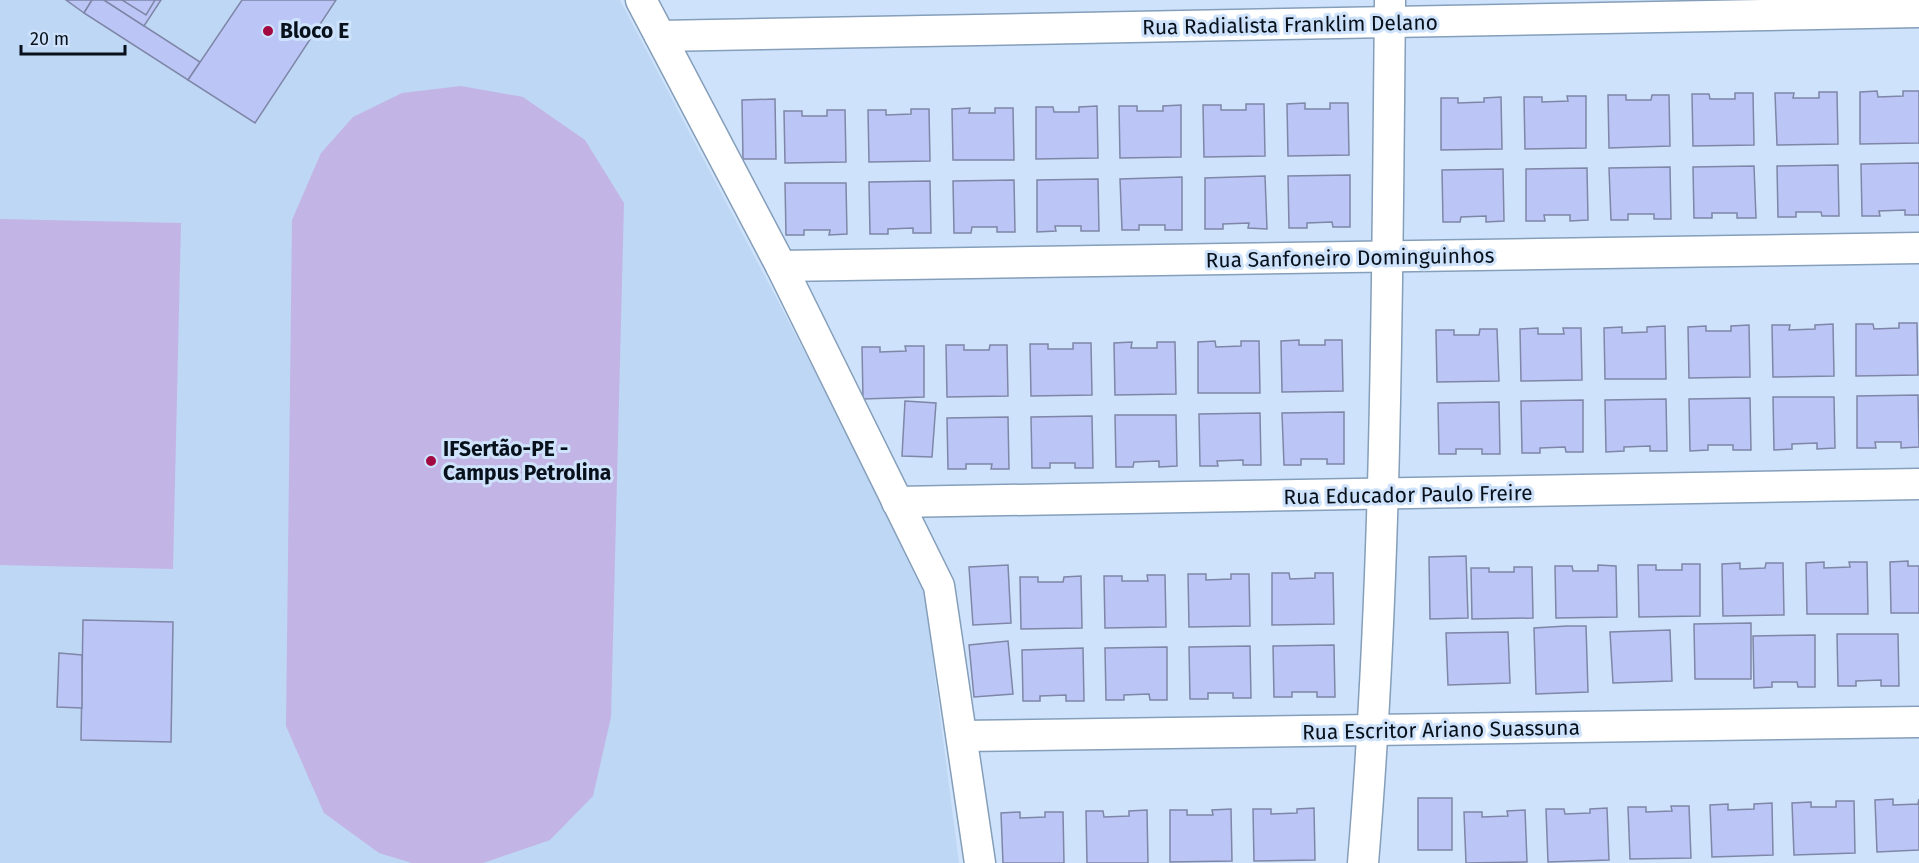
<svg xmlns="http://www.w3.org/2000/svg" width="1919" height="863" viewBox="0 0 1919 863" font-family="'Fira Sans',sans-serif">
  <rect width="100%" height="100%" fill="#cee3fb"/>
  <polygon fill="#bed7f4" points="0,0 620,0 922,576 959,863 0,863"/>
  <g fill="#c3b4e6">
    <polygon points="461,86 523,97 585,140 624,203 611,717 593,796 550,840 483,863 412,863 379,853 324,813 286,726 292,220 321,153 353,117 402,93"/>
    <polygon points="0,219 181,223 173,569 0,565"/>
  </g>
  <g fill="#bbc6f6" stroke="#7f86a7" stroke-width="1.5">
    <polygon points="66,0 92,0 84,13"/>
    <polygon points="92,0 104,0 200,62 188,80 84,13"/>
    <polygon points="104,0 161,0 144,26"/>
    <polygon points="122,0 155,0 146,15"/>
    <polygon points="242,0 336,0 255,123 188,80"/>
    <polygon points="1877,91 1878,97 1903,96 1903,91 1919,91 1919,143 1860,144 1860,92"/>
    <polygon points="1819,92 1837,92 1838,144 1777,145 1775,93 1794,93 1793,98 1819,98"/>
    <polygon points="1735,93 1753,93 1754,145 1693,146 1692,94 1709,94 1710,99 1735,99"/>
    <polygon points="1608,95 1626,95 1626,100 1651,100 1652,95 1669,95 1670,146 1609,148"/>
    <polygon points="1567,96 1586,96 1586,148 1525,149 1524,97 1542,97 1542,102 1568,101"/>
    <polygon points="1501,97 1502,149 1441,150 1441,98 1458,98 1458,103 1484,102 1484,98"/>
    <polygon points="775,99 776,159 743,159 742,100"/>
    <polygon points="1305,103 1305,109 1330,109 1330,103 1348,103 1349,155 1288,156 1287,104"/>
    <polygon points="1246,104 1264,104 1265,156 1204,157 1203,105 1221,105 1221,110 1246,110"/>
    <polygon points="1181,105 1181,157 1120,158 1119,106 1137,106 1137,111 1163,111 1163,106"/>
    <polygon points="1097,106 1098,158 1036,159 1036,107 1053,107 1054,112 1079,112 1079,107"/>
    <polygon points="970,108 969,113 995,113 995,108 1013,108 1014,160 953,160 952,109"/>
    <polygon points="911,109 929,109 930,161 869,162 868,110 886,110 886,115 911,114"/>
    <polygon points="827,110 845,110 846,162 785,163 784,111 802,111 802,116 827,116"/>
    <polygon points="1919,163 1919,215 1905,215 1905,210 1879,211 1880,216 1862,216 1861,164"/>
    <polygon points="1838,165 1839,216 1822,216 1821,212 1796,212 1796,217 1778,217 1777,166"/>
    <polygon points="1754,166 1756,218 1737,218 1737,213 1712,213 1712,218 1694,218 1693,167"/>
    <polygon points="1670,167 1671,219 1654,219 1654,214 1628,214 1628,220 1611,220 1609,168"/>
    <polygon points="1587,168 1588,220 1570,221 1570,215 1544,215 1545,221 1526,221 1526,169"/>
    <polygon points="1503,169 1504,221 1486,222 1486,216 1461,217 1460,222 1443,222 1442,170"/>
    <polygon points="1350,175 1350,227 1333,227 1332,222 1307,223 1307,228 1289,228 1288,176"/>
    <polygon points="1265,176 1267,229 1248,228 1249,223 1223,224 1223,229 1205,229 1205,178"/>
    <polygon points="1182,177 1182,230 1165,230 1165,225 1139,225 1139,230 1122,230 1120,179"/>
    <polygon points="1098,179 1099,231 1081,231 1081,226 1055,226 1056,231 1037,232 1037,180"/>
    <polygon points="1014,180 1015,232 997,232 997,227 972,227 971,233 954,233 953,181"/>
    <polygon points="930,181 931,233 913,233 913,228 888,229 888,234 870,234 869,182"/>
    <polygon points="785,183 846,183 847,234 829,235 830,230 804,230 804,235 786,235"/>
    <polygon points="1899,323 1917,323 1918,375 1856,376 1856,324 1873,324 1874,329 1899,328"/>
    <polygon points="1833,324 1834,376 1773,377 1772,325 1790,325 1789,330 1815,329 1815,325"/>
    <polygon points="1749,325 1750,377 1689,378 1688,327 1706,326 1706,331 1731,331 1731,326"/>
    <polygon points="1665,326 1666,379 1605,379 1604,328 1622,327 1622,333 1647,332 1647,327"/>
    <polygon points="1538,328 1538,334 1564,334 1563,328 1581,328 1582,380 1521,381 1520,329"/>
    <polygon points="1480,329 1497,329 1499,381 1437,382 1436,330 1454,330 1454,335 1479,335"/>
    <polygon points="1299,340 1299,345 1325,345 1325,340 1342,340 1343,391 1282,392 1281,341"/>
    <polygon points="1215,341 1216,347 1241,346 1241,341 1259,341 1260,393 1198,393 1198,342"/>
    <polygon points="1132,342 1131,348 1157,348 1157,342 1175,342 1176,394 1115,395 1114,343"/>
    <polygon points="1073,343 1091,343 1092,395 1031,396 1030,344 1048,344 1048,349 1073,349"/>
    <polygon points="946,345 964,345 964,350 989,350 990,345 1007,345 1008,396 947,397"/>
    <polygon points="905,346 924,346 924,397 863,399 862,347 880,347 880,352 906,351"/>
    <polygon points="1918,395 1919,447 1901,448 1901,442 1875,442 1876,448 1857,448 1857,396"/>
    <polygon points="1773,397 1834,397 1835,448 1817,449 1817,443 1792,444 1792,449 1774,450"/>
    <polygon points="1750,398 1751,450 1733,450 1733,445 1708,445 1708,450 1690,451 1689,399"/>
    <polygon points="1666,399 1667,451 1650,451 1650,446 1624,447 1624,451 1606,452 1605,400"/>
    <polygon points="1583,400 1583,452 1566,452 1565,447 1540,448 1540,453 1522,453 1521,401"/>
    <polygon points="905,401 936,403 932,457 902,456"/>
    <polygon points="1499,402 1500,454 1482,454 1482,449 1456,449 1456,454 1439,454 1438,403"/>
    <polygon points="1344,412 1344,464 1327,464 1327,459 1301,459 1301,465 1284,465 1282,413"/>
    <polygon points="1260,413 1261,465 1243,465 1243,460 1217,461 1218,466 1200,466 1199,414"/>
    <polygon points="1115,415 1176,415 1177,466 1159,467 1159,461 1134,462 1133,467 1116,467"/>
    <polygon points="1092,416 1093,468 1075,468 1075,463 1050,463 1050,468 1032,468 1031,417"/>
    <polygon points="1008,417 1009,469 991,469 992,464 966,464 966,469 948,469 947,418"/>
    <polygon points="1466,556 1468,618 1430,619 1429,557"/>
    <polygon points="1908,561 1908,566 1919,566 1919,613 1891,613 1890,562"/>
    <polygon points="1824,562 1824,568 1850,567 1849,562 1867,562 1868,614 1807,614 1806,563"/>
    <polygon points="1740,563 1740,569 1765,568 1766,563 1783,563 1784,615 1723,616 1722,564"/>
    <polygon points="1682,564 1700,564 1700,616 1639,617 1638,565 1656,565 1656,570 1682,570"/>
    <polygon points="1008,565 1011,623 973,625 969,567"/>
    <polygon points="1598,565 1616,566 1617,617 1556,618 1555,566 1572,566 1573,571 1598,571"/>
    <polygon points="1514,567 1532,567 1533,618 1472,619 1471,568 1489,568 1489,572 1514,572"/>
    <polygon points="1272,573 1289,573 1290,579 1315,578 1315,573 1333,573 1334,624 1272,625"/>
    <polygon points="1188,574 1206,574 1206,580 1231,579 1231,574 1249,574 1250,626 1189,627"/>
    <polygon points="1147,575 1165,575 1166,627 1105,628 1104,576 1122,576 1122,581 1148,581"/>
    <polygon points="1081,576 1082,628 1021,629 1020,577 1038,577 1038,582 1063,582 1064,577"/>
    <polygon points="83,620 173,622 171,742 81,740"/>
    <polygon points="1751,623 1751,679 1695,679 1694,624"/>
    <polygon points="1567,626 1586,626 1588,692 1536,694 1534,628"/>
    <polygon points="1670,630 1672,681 1613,683 1610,632"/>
    <polygon points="1508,632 1510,683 1448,685 1446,633"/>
    <polygon points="1837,634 1898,634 1899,686 1881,686 1881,680 1856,681 1856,686 1838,686"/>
    <polygon points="1815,635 1815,687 1798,687 1797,682 1772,682 1772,687 1754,688 1753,636"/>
    <polygon points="1008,641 1013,694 974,697 969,645"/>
    <polygon points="1334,645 1335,697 1317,697 1317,692 1292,692 1292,697 1274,697 1273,646"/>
    <polygon points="1250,646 1251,698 1233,698 1233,693 1208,693 1208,699 1190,699 1189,647"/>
    <polygon points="1167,647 1167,700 1150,700 1149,694 1124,695 1124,700 1106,700 1105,648"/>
    <polygon points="1083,648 1084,701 1066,701 1066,695 1040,696 1040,701 1023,701 1022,650"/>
    <polygon points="59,653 82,655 82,708 57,707"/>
    <rect x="1418" y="798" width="34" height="52"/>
    <polygon points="1893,799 1893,805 1918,804 1919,799 1919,850 1877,852 1875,800"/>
    <polygon points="1836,801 1854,801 1855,853 1794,855 1792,803 1811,802 1811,807 1836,807"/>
    <polygon points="1772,803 1773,855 1712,857 1710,805 1728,804 1728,810 1754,809 1754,804"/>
    <polygon points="1671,806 1689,806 1691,858 1630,859 1628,807 1646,807 1646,812 1672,811"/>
    <polygon points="1314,808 1315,860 1254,861 1253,809 1271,809 1271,814 1297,813 1297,809"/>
    <polygon points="1607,808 1609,860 1548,862 1546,809 1564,809 1565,814 1590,813 1590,809"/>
    <polygon points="1231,809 1232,861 1170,862 1170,810 1187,810 1187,815 1213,815 1212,810"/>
    <polygon points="1147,810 1148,863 1087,863 1086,811 1103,811 1104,817 1129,816 1129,811"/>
    <polygon points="1525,810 1527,862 1466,863 1464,812 1482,812 1482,817 1508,816 1507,811"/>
    <polygon points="1020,812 1020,818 1045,817 1045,812 1063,812 1064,863 1003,863 1001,813"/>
  </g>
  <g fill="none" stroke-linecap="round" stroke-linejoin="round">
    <defs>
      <g id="street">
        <polyline points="641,0 781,266 939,586 980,863"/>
        <polyline points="660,36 1919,12"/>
        <polyline points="781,266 1919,248"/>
        <polyline points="897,502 1919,484"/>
        <polyline points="962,736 1919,722"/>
        <path d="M1363,863C1387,576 1387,288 1390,0"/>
      </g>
    </defs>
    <use href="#street" stroke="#859eba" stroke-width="33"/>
    <use href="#street" stroke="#fff" stroke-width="30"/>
  </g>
  <g fill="#a30841" stroke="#cee3fb" stroke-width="2">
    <circle cx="268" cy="31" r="6"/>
    <circle cx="431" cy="461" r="6"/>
  </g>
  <g text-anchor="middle" stroke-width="6" stroke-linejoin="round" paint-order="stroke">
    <g font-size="21" fill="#08111b" stroke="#cee3fb">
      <text transform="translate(1290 25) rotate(-1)" y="7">Rua Radialista Franklim Delano</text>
      <text transform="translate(1350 258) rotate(-1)" y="7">Rua Sanfoneiro Dominguinhos</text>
      <text transform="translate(1408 495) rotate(-1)" y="7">Rua Educador Paulo Freire</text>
      <text transform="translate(1441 730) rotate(-1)" y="7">Rua Escritor Ariano Suassuna</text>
    </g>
    <g font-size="21" font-weight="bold" fill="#08111b" stroke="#cee3fb" text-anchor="start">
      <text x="280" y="38">Bloco E</text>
      <text x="443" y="456">IFSertão-PE -<tspan x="443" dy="24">Campus Petrolina</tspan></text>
    </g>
  </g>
  <path d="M21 45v9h104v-9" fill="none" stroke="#08111b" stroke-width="3"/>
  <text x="30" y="45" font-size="18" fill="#08111b" stroke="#cee3fb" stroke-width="4.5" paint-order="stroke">20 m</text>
</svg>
